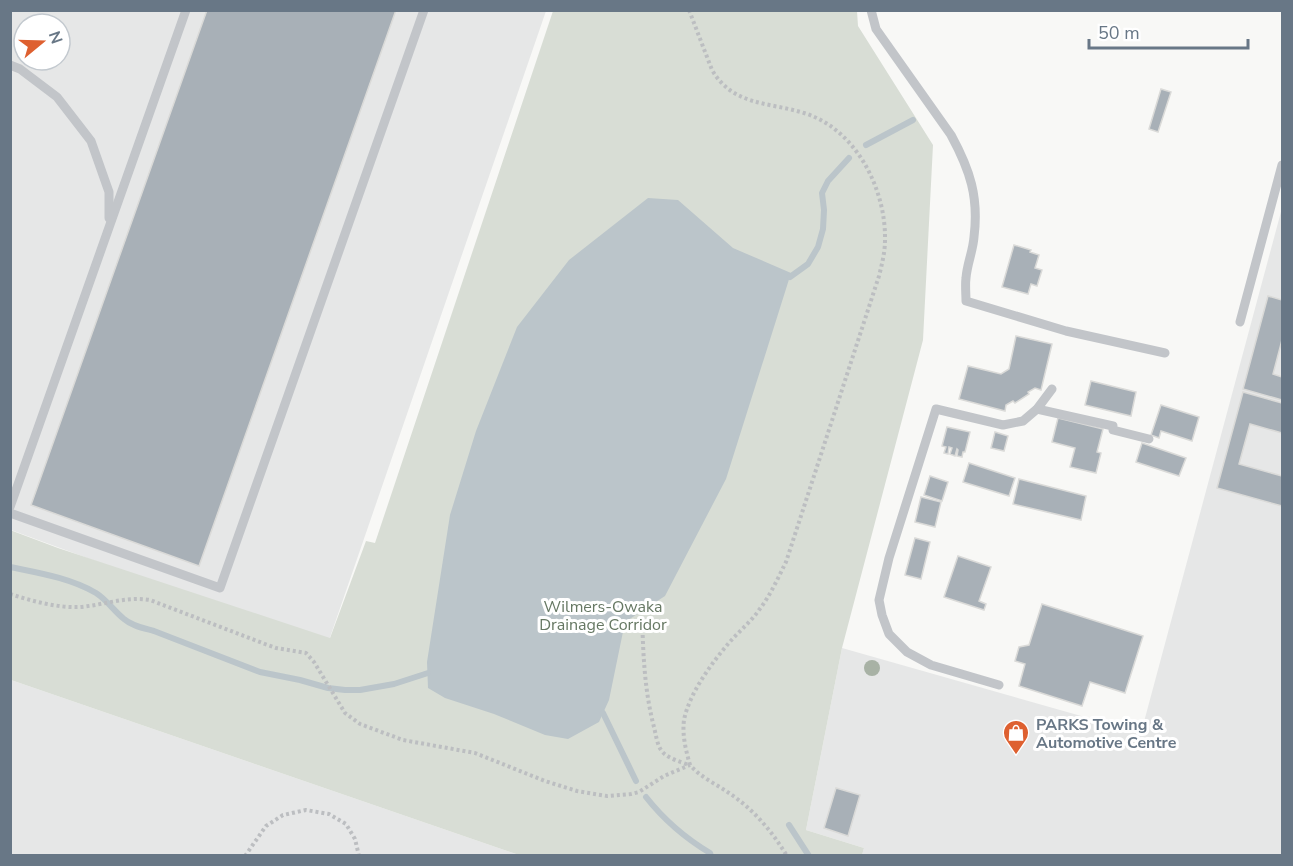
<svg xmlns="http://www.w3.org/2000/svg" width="1293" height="866" viewBox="0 0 1293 866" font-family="'Nunito Sans',sans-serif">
  <rect width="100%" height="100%" fill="#f8f8f6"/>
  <g fill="#e6e7e7" fill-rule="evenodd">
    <path d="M10,11H546L327,646L11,530ZM24,24H60V60H24Z"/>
    <polygon points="1282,208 1282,855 862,855 864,848 806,830 842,648 1141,733"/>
    <polygon points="11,680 519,855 11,855"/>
  </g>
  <polygon fill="#d8ddd5" points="553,11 857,11 858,26 933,145 923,340 842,648 806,830 864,848 862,855 519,855 11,680 10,530 58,548 330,638 366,541 375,543"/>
  <polygon fill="#bbc5ca" points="648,198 678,200 733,248 791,273 726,479 665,596 625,622 609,700 599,722 568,739 545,735 494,714 445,698 428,688 427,662 450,515 476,431 517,327 569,260"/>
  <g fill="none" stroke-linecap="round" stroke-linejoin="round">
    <g stroke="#bbc5ca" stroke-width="6">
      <polyline points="866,145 913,120"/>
      <polyline points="790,277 808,264 818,247 823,229 824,210 822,193 828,181 849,158"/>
      <path d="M10,567C39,573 70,578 96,593C107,600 114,611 124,619C132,626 143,628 154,631L260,672L300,680L328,688L345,690H360L394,684L428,673"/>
      <polyline points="603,713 636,781"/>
      <path d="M646,797C664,820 685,838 710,853L711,856"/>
      <polyline points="789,825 809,856"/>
    </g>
  </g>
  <g fill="#a8b0b7" stroke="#dadad8" stroke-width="1.5">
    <polygon points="207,10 396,10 199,566 31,505"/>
    <polygon points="1161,89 1171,92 1158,132 1149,129"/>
    <polygon points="1014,245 1031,250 1030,252 1039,255 1035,268 1042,270 1037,286 1031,284 1028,294 1002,287"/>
    <polygon points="1268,296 1282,300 1282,340 1273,374 1282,377 1282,400 1243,389"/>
    <polygon points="1016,336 1052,344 1041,390 1035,388 1028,392 1029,394 1015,403 1013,401 1006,405 1005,411 959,399 968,366 1001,374 1009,369"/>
    <polygon points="1091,381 1136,392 1131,416 1085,405"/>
    <polygon points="1243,392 1282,403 1282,433 1250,424 1239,464 1282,476 1282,506 1217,488"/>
    <polygon points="1161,405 1199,417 1192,441 1161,431 1159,438 1151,435"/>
    <polygon points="1058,418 1103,429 1097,452 1101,453 1096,473 1070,467 1075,448 1052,442"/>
    <polygon points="947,427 970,432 965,452 963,452 962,457 957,456 958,450 957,449 955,456 950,454 952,448 949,447 948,454 944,453 946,447 942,446"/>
    <polygon points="995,432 1008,436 1004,451 991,448"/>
    <polygon points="1142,443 1186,458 1179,476 1136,462"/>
    <polygon points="969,463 1015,478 1009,496 963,482"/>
    <polygon points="930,476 948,482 942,501 924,495"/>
    <polygon points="1019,479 1086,496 1081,520 1013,504"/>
    <polygon points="921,497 941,502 935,527 915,522"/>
    <polygon points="915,538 930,542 921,579 905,575"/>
    <polygon points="958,556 991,567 979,601 986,604 984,610 944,597"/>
    <polygon points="1042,604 1143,636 1125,693 1090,682 1082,706 1019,686 1025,664 1015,661 1019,647 1029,645"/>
    <polygon points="836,788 860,795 848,836 824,828"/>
  </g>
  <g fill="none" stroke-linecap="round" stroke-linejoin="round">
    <g stroke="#bcbec1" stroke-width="4" stroke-dasharray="3 3" stroke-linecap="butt">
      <path d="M689,10L712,70C733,106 769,102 804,113C856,129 886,189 885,240C885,252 882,264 879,276L786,562C778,578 770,596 759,610C750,623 738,632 728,644C711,664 689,694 684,720C682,735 686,751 690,765"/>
      <path d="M10,594C32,601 57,608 80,607C104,605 126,596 150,600L265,644L276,648L306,653L314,662L345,713L360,724L403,740L475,753L545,781L577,791L607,796L631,794L639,792L664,776L690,765C700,777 716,784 729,793C753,809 772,831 787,856"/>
      <path d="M642,611C643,651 644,689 654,727C656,735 657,744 661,750C666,758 681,762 689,765"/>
      <polyline points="245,856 266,826 283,815 306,810 329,814 346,824 355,839 359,856"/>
    </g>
    <g stroke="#c2c5c9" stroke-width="9">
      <path d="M871,10L876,29L951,135C970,170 979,197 974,237C973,251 967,264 966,278C965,285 966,294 966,301L1066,331L1165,353"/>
      <polyline points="10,65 20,69 57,97 91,141 109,192 109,218"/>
      <polyline points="1240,322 1282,165"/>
      <polyline points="1037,409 1113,426 1113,430 1149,439"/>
      <polyline points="10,507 186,10"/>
      <polyline points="10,513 220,588 424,10"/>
      <polyline points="999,685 931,665 907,652 889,634 882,615 879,600 889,558 936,409 1003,425 1023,421 1037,409 1052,389"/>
    </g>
  </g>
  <circle fill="#a8b2a5" cx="872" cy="668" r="8"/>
  <defs>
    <symbol id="shop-pin" viewBox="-11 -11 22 30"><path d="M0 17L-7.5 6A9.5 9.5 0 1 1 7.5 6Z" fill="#de6030" stroke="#fff"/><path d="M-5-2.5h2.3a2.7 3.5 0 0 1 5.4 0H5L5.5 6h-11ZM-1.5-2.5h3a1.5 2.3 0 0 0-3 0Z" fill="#fff"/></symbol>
  </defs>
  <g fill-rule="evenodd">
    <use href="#shop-pin" x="1001" y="718" width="30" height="40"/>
  </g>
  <g text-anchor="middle" stroke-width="6" stroke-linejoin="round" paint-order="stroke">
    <g font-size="16" fill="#667863" stroke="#fff">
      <text x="603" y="612">Wilmers-Owaka<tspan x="603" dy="18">Drainage Corridor</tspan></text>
    </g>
    <g font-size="16" font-weight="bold" fill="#687786" stroke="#fff" text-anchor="start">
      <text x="1036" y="730">PARKS Towing &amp;<tspan x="1036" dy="18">Automotive Centre</tspan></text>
    </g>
  </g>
  <rect width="1293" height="866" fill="none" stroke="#687786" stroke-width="24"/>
  <g transform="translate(42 42) rotate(71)"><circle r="28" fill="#ffffff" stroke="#c3c9cf" stroke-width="1.5"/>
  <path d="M0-4.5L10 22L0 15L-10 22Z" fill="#de6030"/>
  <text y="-9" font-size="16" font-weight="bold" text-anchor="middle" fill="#687786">N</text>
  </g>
  <path d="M1089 39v9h159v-9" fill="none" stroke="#687786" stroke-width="3"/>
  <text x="1098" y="39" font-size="18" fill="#687786" stroke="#ffffff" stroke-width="4.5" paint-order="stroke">50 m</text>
</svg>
